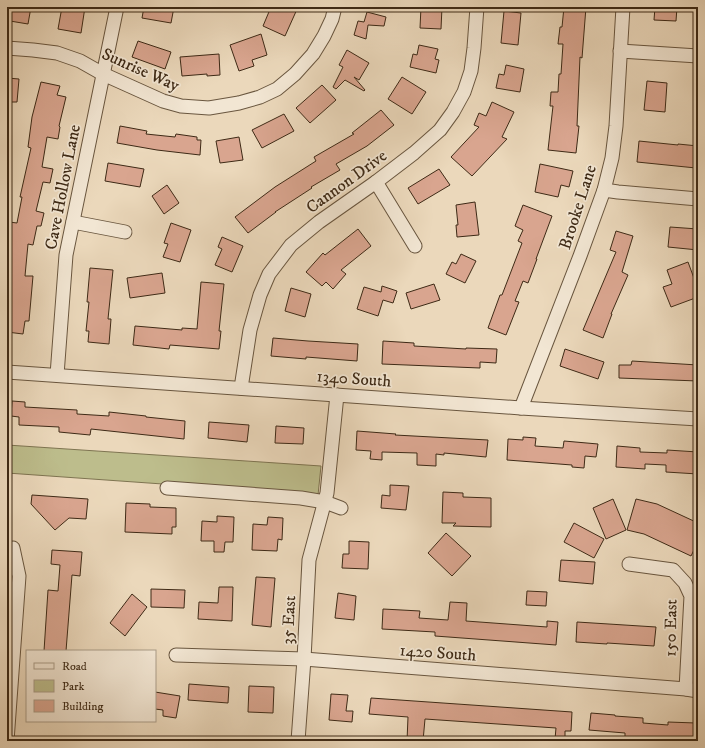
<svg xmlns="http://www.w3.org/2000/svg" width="705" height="748" viewBox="0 0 705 748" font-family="'IM FELL DW Pica',serif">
  <rect width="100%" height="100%" fill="#ebd8bb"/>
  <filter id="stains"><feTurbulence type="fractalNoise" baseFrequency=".005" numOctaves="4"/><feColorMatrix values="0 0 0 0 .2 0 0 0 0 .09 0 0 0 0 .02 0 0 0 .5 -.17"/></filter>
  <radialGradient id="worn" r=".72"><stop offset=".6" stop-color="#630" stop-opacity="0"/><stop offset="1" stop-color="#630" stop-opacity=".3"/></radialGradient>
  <polygon fill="#bdbd8c" stroke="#7e7451" points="7,445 321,466 318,495 7,473"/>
  <g fill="#d9a58f" stroke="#3e2a16">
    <polygon points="12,7 31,7 28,24 10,21"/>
    <polygon points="62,7 85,7 81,33 58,29"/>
    <polygon points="144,7 174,7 171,23 142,18"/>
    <polygon points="271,7 298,7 285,36 263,26"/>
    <polygon points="421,7 442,7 441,29 420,28"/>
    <polygon points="564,7 586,7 582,58 580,57 577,126 579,126 576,153 548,150 553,106 550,106 551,92 558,92 559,74 561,74 563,44 558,44 560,27 562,27"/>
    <polygon points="655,7 677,7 676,21 654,20"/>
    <polygon points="504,11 521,13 518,45 501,43"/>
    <polygon points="367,12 386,17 384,26 368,25 366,39 354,35 358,21 364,22"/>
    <polygon points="261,34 267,55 252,60 254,66 239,71 230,45"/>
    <polygon points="138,41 171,52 165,69 132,57"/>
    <polygon points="419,45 438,49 435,59 439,60 436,73 410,67 413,54 417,55"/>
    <polygon points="347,50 369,63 359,80 354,77 365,90 364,91 345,80 336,89 333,87 343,67 339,65"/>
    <polygon points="219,54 220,75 207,76 207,74 182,76 180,57"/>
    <polygon points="506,65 524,69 520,92 496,88 499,74 504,75"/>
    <polygon points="402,77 426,92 412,114 388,99"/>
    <polygon points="7,78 19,79 17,102 7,102"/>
    <polygon points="647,81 667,83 665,112 644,110"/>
    <polygon points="41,82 60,86 57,95 66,97 59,126 60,127 58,139 47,137 42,167 53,169 50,183 43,182 36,211 44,213 41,226 37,226 33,245 28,244 25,276 33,276 29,321 25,321 23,334 7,332 7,233 9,222 17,223 22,197 20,197 31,148 28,147 32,117"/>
    <polygon points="322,85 336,100 310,123 296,108"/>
    <polygon points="492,102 514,112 502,137 507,139 472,176 451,157 479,127 474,125 479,113 486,116"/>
    <polygon points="381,110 394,125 367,146 336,164 340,170 311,187 312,188 275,212 276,212 248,233 235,217 275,187 316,161 314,157 354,134 352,133"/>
    <polygon points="284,114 294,131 262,148 252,130"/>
    <polygon points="120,126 147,131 146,134 175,137 176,134 197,137 197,140 201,140 200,155 157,150 117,143"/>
    <polygon points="239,137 243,160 220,163 216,141"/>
    <polygon points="639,141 678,145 678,144 698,146 698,161 697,161 696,168 637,162"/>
    <polygon points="108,163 144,169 140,187 105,181"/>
    <polygon points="540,164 573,171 569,187 561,185 558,197 535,192"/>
    <polygon points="439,169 450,185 418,204 408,188"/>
    <polygon points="167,185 179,203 164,214 152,196"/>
    <polygon points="475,202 479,235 457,237 456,225 458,225 456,205"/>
    <polygon points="523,205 552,216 536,259 537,259 528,283 523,281 515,301 519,302 506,335 488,328 500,295 502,295 522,243 518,241 523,230 515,226"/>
    <polygon points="171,223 191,230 180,262 163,257 168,244 164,243"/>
    <polygon points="670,227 698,229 698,250 668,247"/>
    <polygon points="358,229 371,246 341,270 346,274 333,289 326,282 322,286 306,272 323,253 325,255"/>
    <polygon points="616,231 633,236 622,272 628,275 611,314 612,314 603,338 583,330 616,252 610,250"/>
    <polygon points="222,237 243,246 232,272 215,265 222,249 218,247"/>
    <polygon points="461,254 476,261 465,283 446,274 452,262 456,264"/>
    <polygon points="688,262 695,281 698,280 698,297 671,307 663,287 672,284 667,270"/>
    <polygon points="90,268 113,270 108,319 111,319 109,344 88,342 89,331 86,331 89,302 87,302"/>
    <polygon points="162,273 165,293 130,298 127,278"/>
    <polygon points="201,282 224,284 219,331 221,331 219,349 170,345 169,349 133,345 135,326 182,330 182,328 197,329"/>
    <polygon points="434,284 440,300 411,309 406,293"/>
    <polygon points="382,286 397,291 393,303 383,300 378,316 357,309 364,287 381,292"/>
    <polygon points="291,288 311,294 305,317 285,311"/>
    <polygon points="273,338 308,341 358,344 357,361 306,357 306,359 271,356"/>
    <polygon points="383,341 414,343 414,346 466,349 466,348 497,349 496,363 480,362 480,368 382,364"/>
    <polygon points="565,349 604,362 598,379 560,366"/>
    <polygon points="632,361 698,365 698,381 619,378 619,365 631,365"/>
    <polygon points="12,401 25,402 25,407 77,410 77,414 109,416 109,412 146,416 146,417 185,421 184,439 91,429 90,435 59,432 59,427 19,425 19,417 11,416"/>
    <polygon points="209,422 249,425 247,442 208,438"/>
    <polygon points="276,426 304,428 303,444 275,443"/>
    <polygon points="357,431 396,434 395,435 488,440 486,457 444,453 444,455 436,454 436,466 417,465 417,453 382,452 382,460 370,459 371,451 356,450"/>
    <polygon points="523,437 536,438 535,446 563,448 564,441 598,444 596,457 585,456 584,468 572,467 572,465 507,460 508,439 523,440"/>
    <polygon points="617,446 640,448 640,452 667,453 667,450 698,452 698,474 666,472 666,465 645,464 645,469 616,467"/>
    <polygon points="390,485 409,486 406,510 381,508 382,495 390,496"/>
    <polygon points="443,492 463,493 463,497 491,498 491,527 453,526 456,523 442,523"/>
    <polygon points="32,495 88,499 86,519 69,518 55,530 31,504"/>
    <polygon points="613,499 626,530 606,539 593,508"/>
    <polygon points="636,499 657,504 698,523 698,542 691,556 644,534 627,530"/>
    <polygon points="126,503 150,504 150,507 176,508 176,527 172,527 172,534 125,532"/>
    <polygon points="217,516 234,517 233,542 225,542 224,552 214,552 214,541 201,541 202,521 217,522"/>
    <polygon points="268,517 283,518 282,540 278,539 277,551 252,550 253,524 267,525"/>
    <polygon points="574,523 604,539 594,558 564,542"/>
    <polygon points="446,533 471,556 452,576 428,553"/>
    <polygon points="349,541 369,542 368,569 342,568 343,554 349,554"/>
    <polygon points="52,550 82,552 80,576 72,575 66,651 44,651 48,590 58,591 60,565 51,564"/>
    <polygon points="561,560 595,562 593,584 559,581"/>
    <polygon points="256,577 275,578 271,627 252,625"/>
    <polygon points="219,587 233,587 232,621 198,619 199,602 218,603"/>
    <polygon points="151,589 185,590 184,608 151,607"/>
    <polygon points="527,591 547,592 546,606 526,605"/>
    <polygon points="338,593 356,596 354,620 335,618"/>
    <polygon points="132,594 147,607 125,636 110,623"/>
    <polygon points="450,602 467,603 466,621 547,627 547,621 558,622 556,645 435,636 435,632 382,629 383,609 420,611 419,618 448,620"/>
    <polygon points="577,622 656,627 654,646 607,643 607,644 576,642"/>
    <polygon points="189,684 229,687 228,703 188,700"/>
    <polygon points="249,686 274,687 273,713 248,712"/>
    <polygon points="155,692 180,696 176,718 163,716 163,710 155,709"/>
    <polygon points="331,694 348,695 346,711 353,711 352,722 329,720"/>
    <polygon points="371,698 572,712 571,731 565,731 565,740 555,739 556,728 425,719 423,741 407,741 408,717 369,714"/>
    <polygon points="591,713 615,715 615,716 643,718 643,723 668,725 668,722 696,723 695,741 653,740 653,741 650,741 625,739 625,733 589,730"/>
  </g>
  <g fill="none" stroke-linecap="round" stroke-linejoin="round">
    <defs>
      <g id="minor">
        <polyline points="7,48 33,50 57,53 80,61 103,74 163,101 181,106 209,108 239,103 260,97 277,89 295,74 313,54 324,36 332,19 335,7"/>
        <polyline points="620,51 698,56"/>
        <polyline points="376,182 415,246"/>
        <polyline points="604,190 618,192 698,199"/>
        <polyline points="73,222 125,232"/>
        <polyline points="7,372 521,408 698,419"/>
        <polyline points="57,375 66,255 117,7"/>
        <polyline points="241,388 250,330 260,295 269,274 291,245 319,222 376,182 414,153 440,130 453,112 464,92 471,71 474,48 477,7"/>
        <polyline points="521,408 580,256 604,190 612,158 616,126 623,7"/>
        <polyline points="167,488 301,498 325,502 341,508"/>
        <polyline points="629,564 673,570 685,583 691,596 686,689"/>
        <polyline points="176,655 304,659 686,689 698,691"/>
        <polyline points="7,741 19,576 13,548"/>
        <polyline points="298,741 304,659 309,560 327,493 337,395"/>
      </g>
    </defs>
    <use href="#minor" stroke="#69563f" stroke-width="15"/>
    <use href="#minor" stroke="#f2e6d3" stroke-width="13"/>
  </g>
  <g text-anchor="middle" stroke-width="3.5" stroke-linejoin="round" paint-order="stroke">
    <g font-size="17" fill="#3e2a16" stroke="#f2e6d3">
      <text transform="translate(141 69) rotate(24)" y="6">Sunrise Way</text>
      <text transform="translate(346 181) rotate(-36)" y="6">Cannon Drive</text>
      <text transform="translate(62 187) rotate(-79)" y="6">Cave Hollow Lane</text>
      <text transform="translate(577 207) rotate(-72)" y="6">Brooke Lane</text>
      <text transform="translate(354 378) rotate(4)" y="6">1340 South</text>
      <text transform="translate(288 620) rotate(-87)" y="6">35 East</text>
      <text transform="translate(670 628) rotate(-89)" y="6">150 East</text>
      <text transform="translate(438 652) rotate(4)" y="6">1420 South</text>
    </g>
  </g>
  <rect width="705" height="748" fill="none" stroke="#ebd8bb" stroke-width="24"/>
  <rect x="8" y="8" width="689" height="732" fill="none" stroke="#3e2a16" stroke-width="2"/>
  <rect x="12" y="12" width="681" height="724" fill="none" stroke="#3e2a16"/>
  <rect x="26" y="650" width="130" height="72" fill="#f2e6d3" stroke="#aa9b87"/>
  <rect x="34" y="663" width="20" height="6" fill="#f2e6d3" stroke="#aa9b87"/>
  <text x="62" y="670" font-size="12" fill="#3e2a16">Road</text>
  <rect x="34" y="680" width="20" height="12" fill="#bdbd8c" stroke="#aa9b87"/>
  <text x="62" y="690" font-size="12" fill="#3e2a16">Park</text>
  <rect x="34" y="700" width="20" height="12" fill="#d9a58f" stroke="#aa9b87"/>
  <text x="62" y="710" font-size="12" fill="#3e2a16">Building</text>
  <rect width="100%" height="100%" filter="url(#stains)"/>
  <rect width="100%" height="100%" fill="url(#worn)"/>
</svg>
